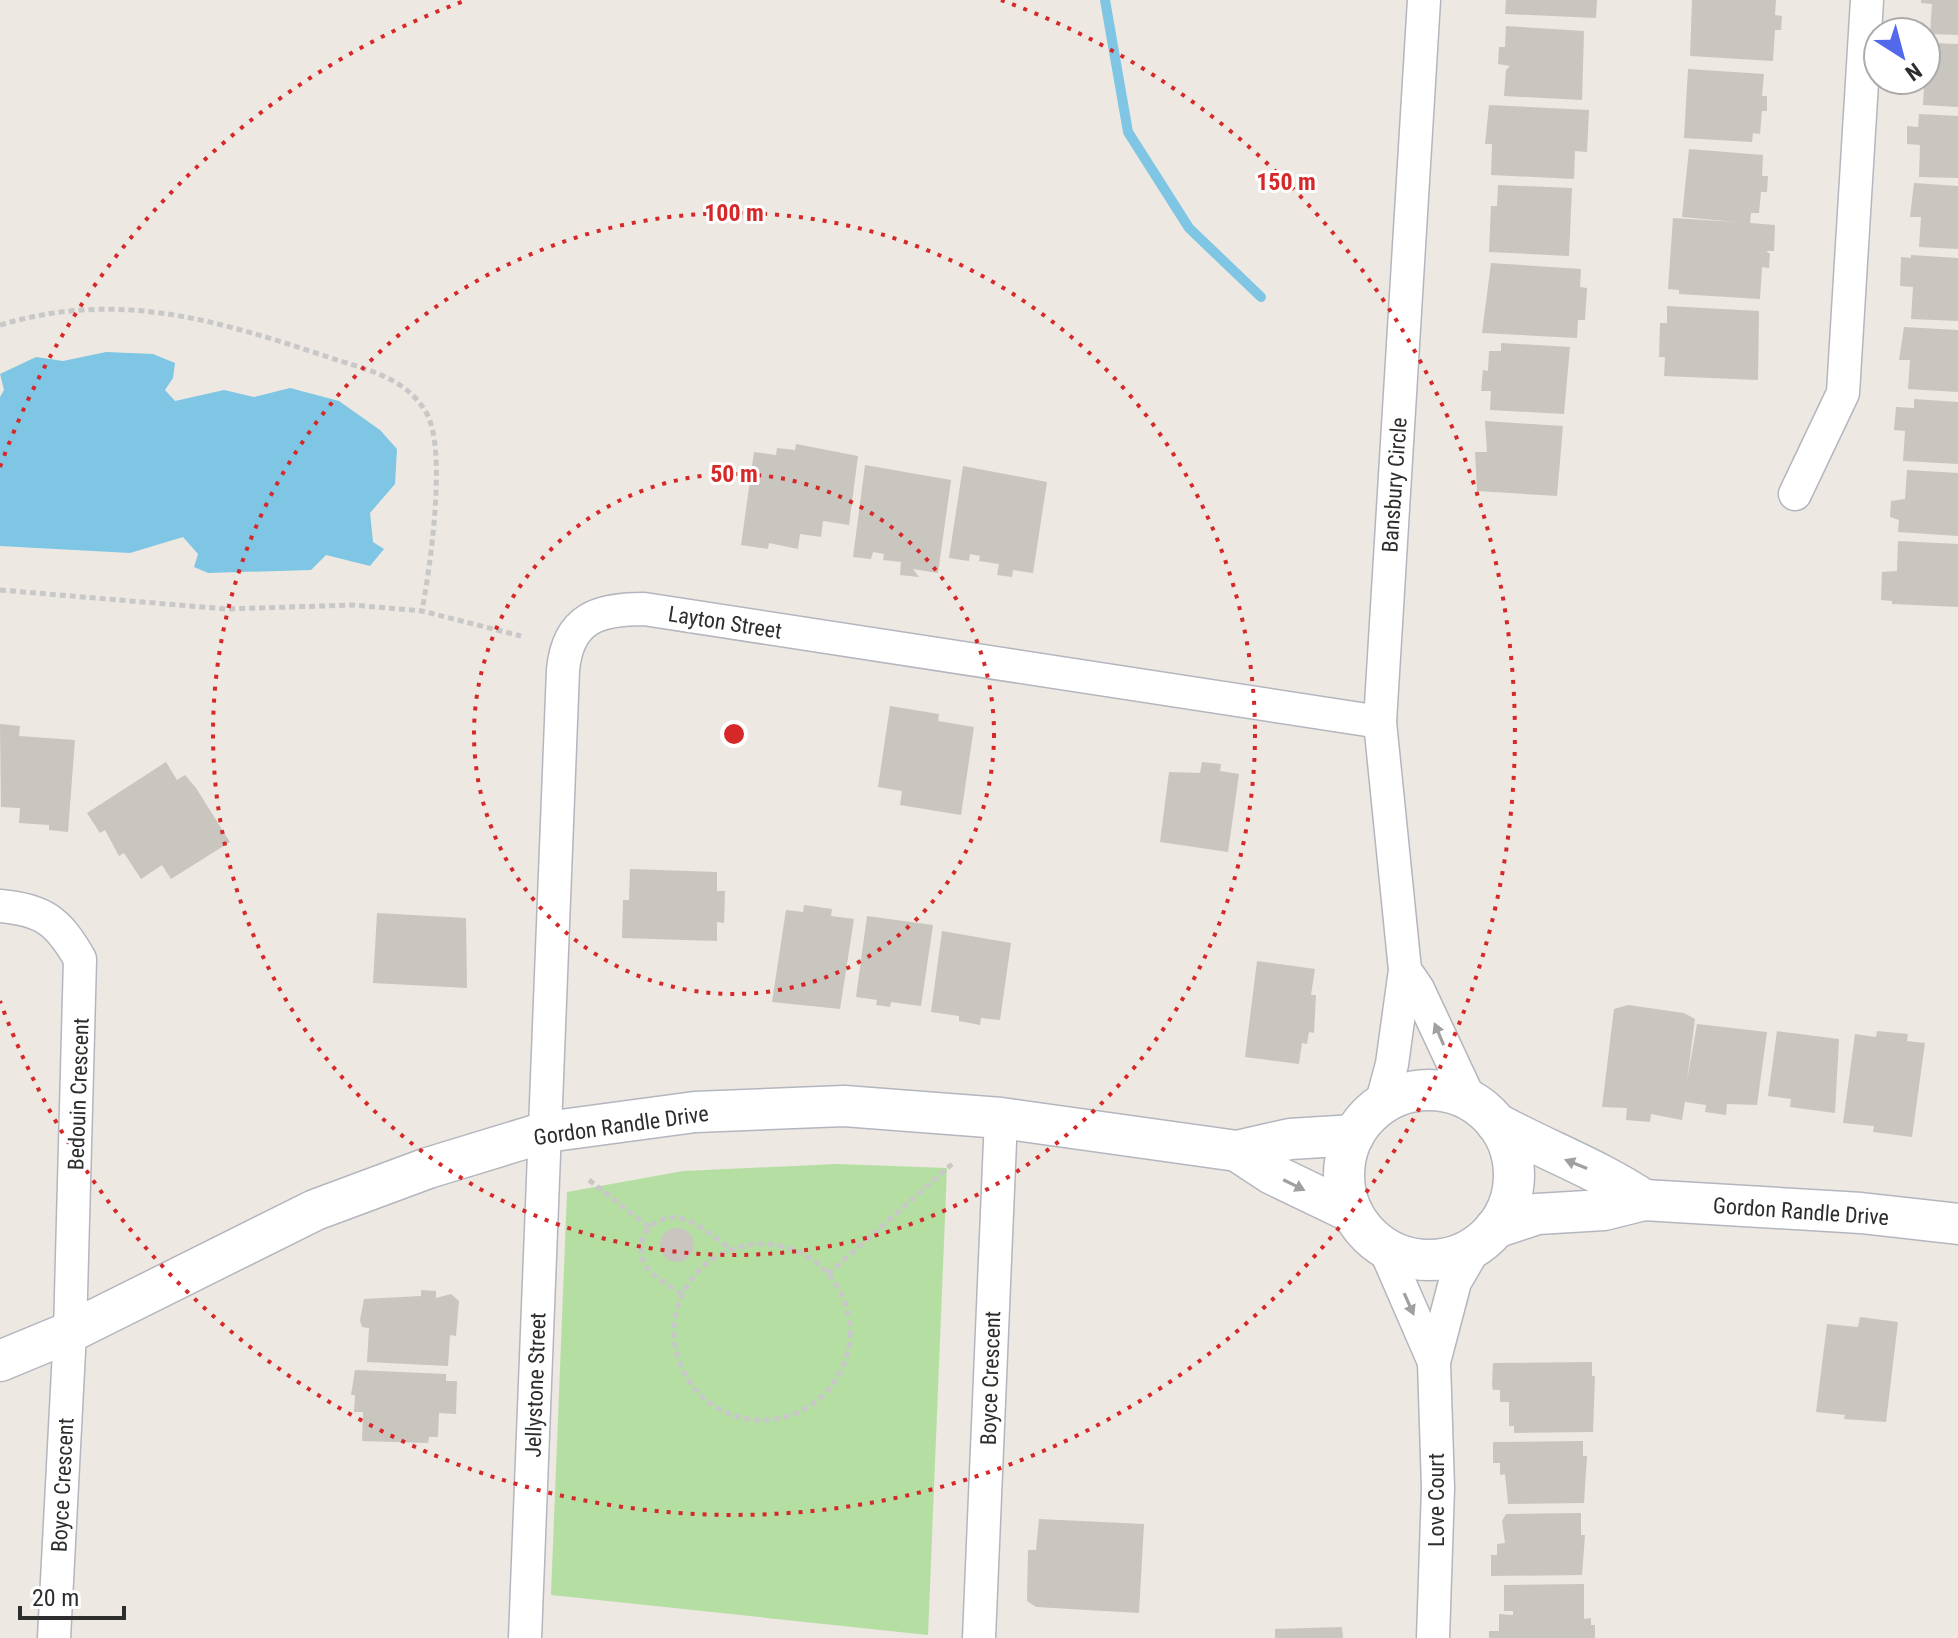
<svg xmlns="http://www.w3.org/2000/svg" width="1958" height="1638" viewBox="0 0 1958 1638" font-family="'Roboto Condensed',sans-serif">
  <rect width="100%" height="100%" fill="#ede8e1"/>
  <polygon fill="#b5dea3" points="837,1164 947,1168 928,1635 551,1595 567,1192 683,1171"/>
  <polygon fill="#7ec6e4" points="106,352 153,354 175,363 173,378 165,390 175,401 224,390 254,397 290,388 339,401 380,430 397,449 395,484 370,513 373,542 384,549 370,566 326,555 311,570 208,573 194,567 198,554 183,537 130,553 0,546 0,397 4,390 0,374 36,357 63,361"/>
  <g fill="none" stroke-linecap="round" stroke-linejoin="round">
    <polyline stroke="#7ec6e4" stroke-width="10" points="1105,0 1128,132 1189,228 1261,297"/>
  </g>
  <g fill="#c9c6bf">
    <polygon points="1506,0 1597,0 1596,18 1505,14"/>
    <polygon points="1692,0 1776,0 1775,15 1782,16 1781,30 1775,30 1773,61 1690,56"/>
    <polygon points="1921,0 1958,0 1958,35 1930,34 1932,4 1921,3"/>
    <polygon points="1506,26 1584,31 1582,100 1504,96 1506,70 1510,66 1498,64 1499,47 1505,47"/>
    <polygon points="1934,43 1958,44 1958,107 1923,105 1926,51 1933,52"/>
    <polygon points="1688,69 1764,74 1762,96 1767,96 1767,111 1762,111 1760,134 1753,133 1752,142 1684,138"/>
    <polygon points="1489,105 1589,110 1587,152 1575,151 1574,179 1491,175 1492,144 1485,144"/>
    <polygon points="1919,114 1958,116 1958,178 1919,177 1920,145 1907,144 1907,126 1918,127"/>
    <polygon points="1689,149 1763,155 1762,176 1768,176 1767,192 1761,192 1759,213 1751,213 1750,223 1775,225 1774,251 1766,251 1770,254 1769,268 1762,267 1760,299 1679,294 1679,290 1668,289 1673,218 1737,222 1682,217"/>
    <polygon points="1914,183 1958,186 1958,249 1919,247 1921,217 1910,217"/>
    <polygon points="1498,185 1572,188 1569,256 1489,252 1491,206 1497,206"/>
    <polygon points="1911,255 1958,258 1958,321 1911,319 1913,287 1900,286 1901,257 1911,258"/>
    <polygon points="1491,263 1581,269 1580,287 1587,288 1585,320 1578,320 1577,338 1482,333"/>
    <polygon points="1667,306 1759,311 1758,380 1664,376 1665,357 1659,357 1660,323 1667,323"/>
    <polygon points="1904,327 1958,330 1958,392 1908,389 1910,360 1899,360"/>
    <polygon points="1501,343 1570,347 1564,414 1490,410 1491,391 1481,391 1483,370 1488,371 1489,351 1501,351"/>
    <polygon points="1914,399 1958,402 1958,464 1903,461 1905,431 1894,430 1896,407 1914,408"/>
    <polygon points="1485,421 1563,426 1557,496 1477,491 1475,452 1487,452"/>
    <polygon points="796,444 858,456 849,525 823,521 821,537 800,534 798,549 769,543 768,549 741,545 754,452 776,455 777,448 795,450"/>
    <polygon points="865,465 951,480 938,573 913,569 919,577 900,575 901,562 883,560 884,554 873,552 871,559 853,557"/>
    <polygon points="963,466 1047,482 1033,573 1013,570 1012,577 997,575 999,564 979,561 980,556 970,554 969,561 949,558"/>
    <polygon points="1907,470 1958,473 1958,536 1898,532 1899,520 1890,517 1891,501 1905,499"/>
    <polygon points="1898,541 1958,544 1958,607 1892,604 1892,601 1881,600 1882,572 1897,571"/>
    <polygon points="890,706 939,714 938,721 974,727 961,815 900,805 902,791 878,787"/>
    <polygon points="0,724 20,726 19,736 75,740 68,832 49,830 49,825 19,823 20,808 1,807"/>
    <polygon points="166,762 177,780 185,775 196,788 230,842 171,879 162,865 141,879 124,853 119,856 105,830 100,833 87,813"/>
    <polygon points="1202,762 1221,764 1220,771 1239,774 1228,852 1160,842 1169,772 1200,773"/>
    <polygon points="630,869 717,872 717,891 725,891 724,923 717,922 717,941 622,938 623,900 629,900"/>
    <polygon points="804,905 832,909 831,916 854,919 840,1009 772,1002 786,910 803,912"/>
    <polygon points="377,913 466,918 467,988 373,983"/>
    <polygon points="867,916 933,925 921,1006 891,1002 890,1007 876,1005 877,1000 856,997"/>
    <polygon points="942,931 1011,943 1000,1020 981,1018 980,1025 959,1021 959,1016 931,1012"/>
    <polygon points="1257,961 1315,969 1311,995 1316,995 1314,1033 1309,1032 1307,1044 1302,1043 1299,1064 1245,1057"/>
    <polygon points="1628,1005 1684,1013 1695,1019 1687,1081 1697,1024 1767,1032 1757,1105 1727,1104 1726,1115 1705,1112 1706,1105 1685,1102 1682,1120 1651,1114 1650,1122 1626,1120 1627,1108 1602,1107 1614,1009"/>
    <polygon points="1777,1031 1839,1039 1835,1113 1790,1107 1791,1099 1768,1096"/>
    <polygon points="1877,1031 1908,1034 1907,1041 1925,1043 1912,1137 1873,1132 1874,1126 1843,1123 1855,1034 1876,1037"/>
    <circle cx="677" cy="1245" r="17"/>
    <polygon points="421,1290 436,1291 436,1298 451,1294 459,1301 456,1336 450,1335 448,1366 367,1362 369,1328 362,1327 360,1320 364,1299 421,1296"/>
    <polygon points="1860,1317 1898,1322 1886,1422 1844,1419 1845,1415 1816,1412 1827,1324 1858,1327"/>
    <polygon points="1592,1362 1592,1376 1595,1376 1593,1432 1514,1433 1514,1426 1509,1426 1509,1402 1500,1402 1500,1390 1493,1390 1492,1385 1493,1363"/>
    <polygon points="355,1370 446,1374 446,1381 457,1381 456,1414 439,1413 438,1437 429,1437 428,1443 362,1441 363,1412 354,1412 355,1395 351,1395"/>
    <polygon points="1583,1441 1583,1456 1587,1456 1584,1503 1508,1504 1505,1474 1500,1475 1500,1463 1493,1463 1493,1442"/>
    <polygon points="1581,1513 1581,1535 1585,1535 1582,1575 1491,1576 1491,1555 1497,1555 1497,1544 1505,1543 1502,1521 1506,1514"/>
    <polygon points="1039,1519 1144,1524 1139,1613 1036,1607 1027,1601 1028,1550 1036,1550"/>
    <polygon points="1584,1584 1584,1619 1591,1618 1591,1625 1595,1625 1595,1638 1489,1638 1489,1631 1499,1631 1499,1614 1513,1615 1513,1611 1504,1611 1504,1585"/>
    <polygon points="1342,1627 1343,1638 1275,1638 1275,1629"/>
  </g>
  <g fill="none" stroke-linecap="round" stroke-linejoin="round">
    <defs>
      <g id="minor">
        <polyline points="1795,494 1843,393 1867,0"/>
        <path d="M0,906C44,910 58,921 80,959L70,1332L54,1638"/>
        <polyline points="1405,970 1418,989 1470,1100"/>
        <polyline points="1381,1105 1392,1064 1405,970 1380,722 1424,0"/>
        <polyline points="1384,1247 1434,1362"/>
        <path d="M525,1638L563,670C568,618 598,609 644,609L1380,722"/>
        <polyline points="979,1638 1001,1118"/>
        <polyline points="1433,1638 1438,1488 1434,1362 1455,1282 1476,1246"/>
      </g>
      <g id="tertiary">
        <circle cx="1429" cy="1175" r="85"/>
        <path d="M1496,1123C1545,1150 1598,1169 1644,1200"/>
        <polyline points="1237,1151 1272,1174 1353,1213"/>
        <polyline points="1495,1228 1537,1214 1604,1210 1644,1200 1861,1213 1958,1224"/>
        <polyline points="0,1361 70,1332 315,1210 428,1168 546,1132 695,1112 844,1106 1001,1118 1237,1151 1290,1139 1354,1135"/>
      </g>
    </defs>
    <use href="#minor" stroke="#b4b6bf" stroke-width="35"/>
    <use href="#tertiary" stroke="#b4b6bf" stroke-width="43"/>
    <g stroke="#c8c8c8" stroke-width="5" stroke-dasharray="6 4" stroke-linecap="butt">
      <path d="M0,325C117,290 213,319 325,356C363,369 406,376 427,414C447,451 430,568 422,611"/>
      <polyline points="0,590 226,609 353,605 422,611 521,636"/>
      <polyline points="589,1180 650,1228"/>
      <circle cx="762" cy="1332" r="88"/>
      <polyline points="828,1274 952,1164"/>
      <path d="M682,1294C670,1286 652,1277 644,1263C633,1240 653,1214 677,1218C696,1220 715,1238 731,1249"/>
    </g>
    <use href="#minor" stroke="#fff" stroke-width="32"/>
    <use href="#tertiary" stroke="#fff" stroke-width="40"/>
  </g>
  <defs><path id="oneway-solid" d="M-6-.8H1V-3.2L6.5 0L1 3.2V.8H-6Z" transform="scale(2)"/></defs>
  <g fill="#a0a0a0">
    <use href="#oneway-solid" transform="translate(1439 1034) rotate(-113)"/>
    <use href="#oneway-solid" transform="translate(1576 1164) rotate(-158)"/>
    <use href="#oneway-solid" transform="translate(1294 1185) rotate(26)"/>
    <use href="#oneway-solid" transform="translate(1409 1304) rotate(66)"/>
  </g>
  <g fill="none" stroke="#d62828" stroke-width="4" stroke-dasharray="4 8">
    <circle cx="734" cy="734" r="260"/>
    <circle cx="734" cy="734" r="521"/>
    <path d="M0 467A781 781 0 0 1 467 0M1001 0A781 781 0 1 1 0 1001"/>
  </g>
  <g text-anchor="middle" stroke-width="6" stroke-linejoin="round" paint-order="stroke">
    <g font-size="22" fill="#2d2d2d" stroke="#fff">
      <text transform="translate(1394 485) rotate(-86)" y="8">Bansbury Circle</text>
      <text transform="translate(725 622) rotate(9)" y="8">Layton Street</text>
      <text transform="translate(78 1094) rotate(-88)" y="8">Bedouin Crescent</text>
      <text transform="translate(621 1125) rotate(-8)" y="8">Gordon Randle Drive</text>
      <text transform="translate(1801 1211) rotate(4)" y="8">Gordon Randle Drive</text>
      <text transform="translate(990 1378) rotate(-88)" y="8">Boyce Crescent</text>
      <text transform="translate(535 1385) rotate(-88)" y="8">Jellystone Street</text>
      <text transform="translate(62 1485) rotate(-87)" y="8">Boyce Crescent</text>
      <text transform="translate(1436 1500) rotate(-90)" y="8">Love Court</text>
    </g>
  </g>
  <circle cx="734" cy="734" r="12" fill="#d62828" stroke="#fff" stroke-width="4"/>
  <g font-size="24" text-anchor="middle" font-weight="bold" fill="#d62828" stroke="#fff" stroke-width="6" stroke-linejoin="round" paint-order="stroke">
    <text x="1286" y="190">150 m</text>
    <text x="734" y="221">100 m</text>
    <text x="734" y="482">50 m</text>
  </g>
  <g transform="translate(1902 56) rotate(144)"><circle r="38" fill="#ffffff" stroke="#ababab" stroke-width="2"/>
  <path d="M0-6L14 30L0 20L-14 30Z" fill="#5169ea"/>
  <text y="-12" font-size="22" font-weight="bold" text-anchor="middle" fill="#2d2d2d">N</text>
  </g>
  <path d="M20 1606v12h104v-12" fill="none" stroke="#2d2d2d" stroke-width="4"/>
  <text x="32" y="1606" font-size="24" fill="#2d2d2d" stroke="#ffffff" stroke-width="6" paint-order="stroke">20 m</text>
</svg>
